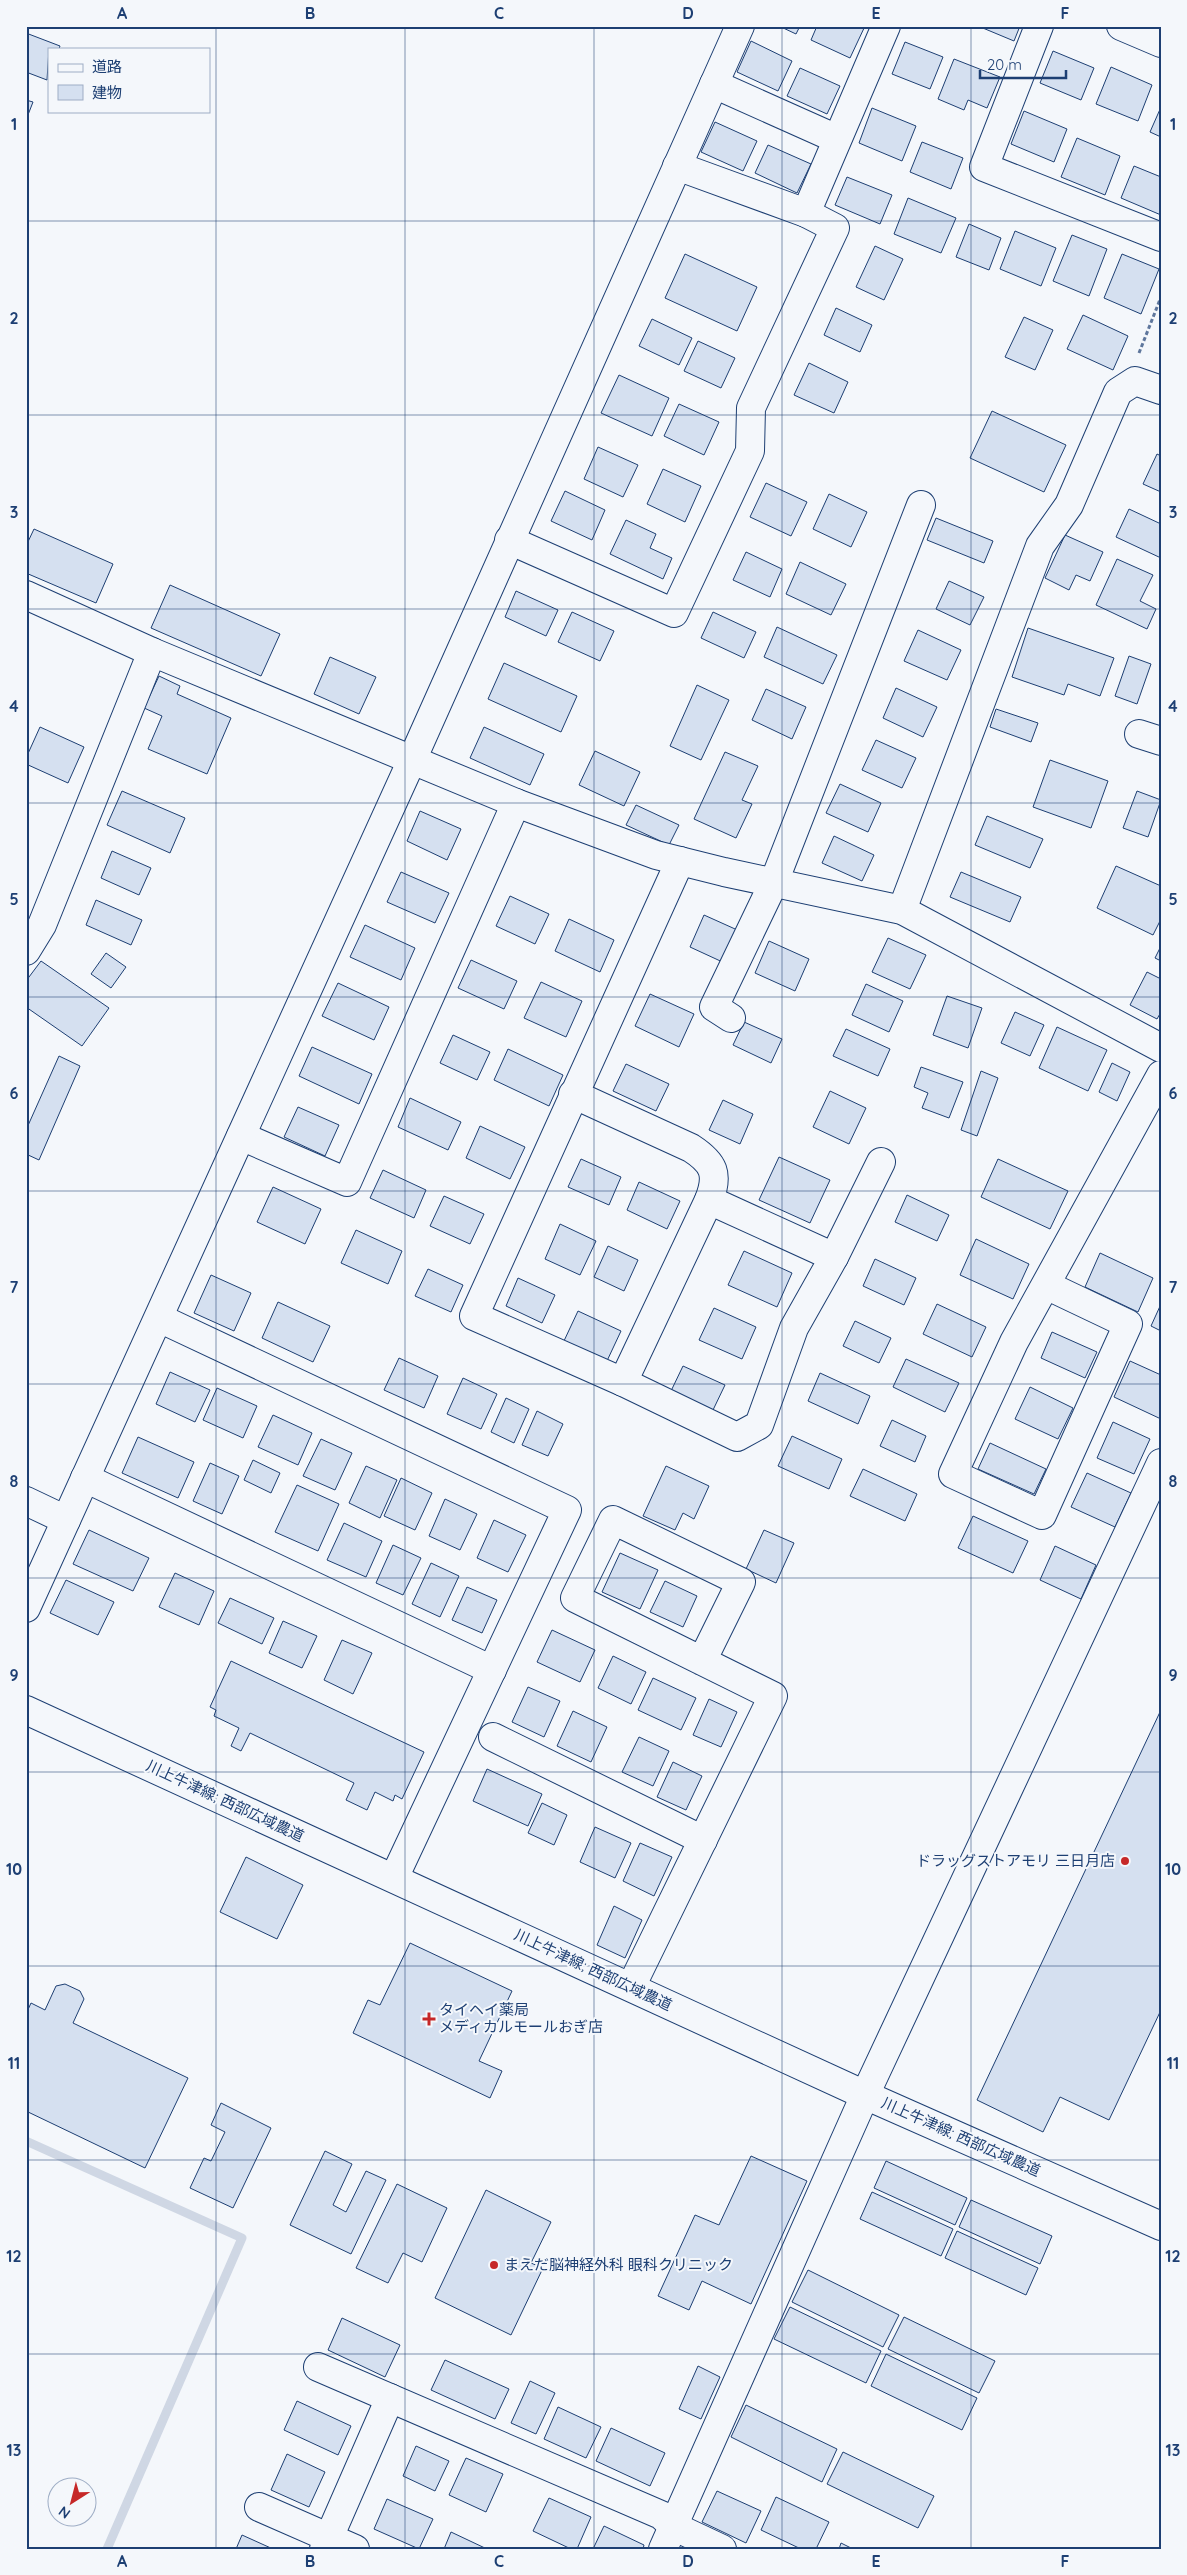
<svg xmlns="http://www.w3.org/2000/svg" width="1187" height="2575" viewBox="0 0 1187 2575" font-family="Quicksand,'Noto Sans JP',sans-serif">
  <rect width="100%" height="100%" fill="#f4f7fb"/>
  <g fill="none" stroke-linecap="round" stroke-linejoin="round">
    <polyline stroke="#cfd7e4" stroke-width="9" points="26,2141 242,2238 107,2549"/>
  </g>
  <g fill="#d5e0f0" stroke="#1d3f73">
    <polygon points="779,26 800,26 796,34"/>
    <polygon points="817,26 865,26 850,58 811,40"/>
    <polygon points="978,26 1020,26 1014,41"/>
    <polygon points="26,33 60,46 59,49 49,49 47,80 26,72"/>
    <polygon points="751,41 792,61 778,91 737,72"/>
    <polygon points="905,42 943,57 930,89 892,74"/>
    <polygon points="1053,51 1094,68 1081,100 1040,83"/>
    <polygon points="954,59 1000,77 987,108 968,100 964,110 938,99"/>
    <polygon points="1111,67 1152,85 1138,121 1096,104"/>
    <polygon points="800,68 840,86 827,114 787,96"/>
    <polygon points="26,100 33,102 26,120"/>
    <polygon points="1161,107 1161,137 1150,132"/>
    <polygon points="872,108 916,126 902,161 859,143"/>
    <polygon points="1024,111 1067,129 1054,162 1011,144"/>
    <polygon points="715,122 757,141 743,171 701,152"/>
    <polygon points="1077,138 1120,156 1105,195 1061,177"/>
    <polygon points="922,142 963,158 951,189 910,172"/>
    <polygon points="768,145 811,164 797,193 755,173"/>
    <polygon points="1134,166 1161,177 1161,215 1121,198"/>
    <polygon points="847,177 892,195 880,224 835,205"/>
    <polygon points="908,198 956,218 941,253 894,234"/>
    <polygon points="969,224 1001,238 989,270 956,257"/>
    <polygon points="1015,231 1056,248 1041,286 1000,269"/>
    <polygon points="1072,235 1107,249 1089,296 1053,281"/>
    <polygon points="875,246 903,259 884,300 856,287"/>
    <polygon points="685,254 757,287 737,331 665,298"/>
    <polygon points="1122,254 1159,269 1141,314 1104,298"/>
    <polygon points="836,308 872,325 860,352 824,335"/>
    <polygon points="1083,315 1128,336 1113,370 1067,349"/>
    <polygon points="1024,317 1053,330 1035,370 1005,357"/>
    <polygon points="652,319 692,338 679,365 639,346"/>
    <polygon points="698,341 735,358 721,388 684,371"/>
    <polygon points="809,363 848,382 834,413 794,395"/>
    <polygon points="619,375 669,398 652,436 601,413"/>
    <polygon points="679,404 719,422 704,455 664,436"/>
    <polygon points="992,411 1066,445 1044,492 970,458"/>
    <polygon points="598,447 638,465 623,497 584,479"/>
    <polygon points="1157,454 1161,456 1161,492 1143,484"/>
    <polygon points="663,469 701,486 685,522 647,504"/>
    <polygon points="766,483 807,502 791,536 750,517"/>
    <polygon points="565,491 605,510 592,540 551,521"/>
    <polygon points="829,494 867,512 851,547 813,529"/>
    <polygon points="1129,509 1161,524 1161,558 1116,537"/>
    <polygon points="936,518 993,541 984,563 927,540"/>
    <polygon points="626,520 656,534 650,548 672,558 663,579 610,554"/>
    <polygon points="34,529 113,564 96,603 26,573 26,546"/>
    <polygon points="1065,535 1103,552 1090,581 1076,575 1069,590 1045,578"/>
    <polygon points="746,552 782,569 770,597 733,580"/>
    <polygon points="1117,559 1153,575 1140,601 1156,609 1147,629 1096,605"/>
    <polygon points="800,562 846,584 831,615 786,594"/>
    <polygon points="949,581 984,597 970,625 936,609"/>
    <polygon points="170,585 280,634 261,676 151,628"/>
    <polygon points="516,591 558,610 546,636 505,617"/>
    <polygon points="572,612 614,631 600,661 558,642"/>
    <polygon points="713,612 756,632 744,658 701,638"/>
    <polygon points="777,627 837,655 823,684 764,657"/>
    <polygon points="1028,628 1114,658 1100,696 1068,684 1064,695 1012,677"/>
    <polygon points="918,630 961,650 947,680 904,661"/>
    <polygon points="1129,656 1151,664 1137,704 1115,696"/>
    <polygon points="330,657 376,677 359,714 314,694"/>
    <polygon points="504,663 577,696 561,732 488,699"/>
    <polygon points="159,676 180,686 177,694 231,718 207,774 148,749 162,716 144,708"/>
    <polygon points="697,685 729,700 701,760 670,746"/>
    <polygon points="896,688 937,707 923,737 883,718"/>
    <polygon points="766,689 806,707 792,739 752,720"/>
    <polygon points="996,709 1038,723 1031,742 990,727"/>
    <polygon points="40,727 84,747 68,783 26,764 26,758"/>
    <polygon points="484,727 544,754 530,785 470,758"/>
    <polygon points="876,740 916,758 902,788 862,770"/>
    <polygon points="595,751 640,772 624,806 579,785"/>
    <polygon points="725,752 758,766 742,800 752,804 736,838 694,819"/>
    <polygon points="1050,760 1108,781 1091,828 1033,807"/>
    <polygon points="840,784 881,803 868,832 826,813"/>
    <polygon points="122,791 185,818 170,853 107,825"/>
    <polygon points="1137,791 1161,800 1148,837 1123,828"/>
    <polygon points="636,805 679,825 669,845 626,825"/>
    <polygon points="420,811 461,829 447,860 407,841"/>
    <polygon points="987,816 1043,839 1030,868 975,845"/>
    <polygon points="834,836 874,855 862,881 822,863"/>
    <polygon points="112,851 151,868 139,895 101,878"/>
    <polygon points="1116,866 1161,886 1161,919 1153,935 1097,908"/>
    <polygon points="401,872 449,893 435,923 387,902"/>
    <polygon points="961,872 1021,897 1010,922 950,897"/>
    <polygon points="510,896 549,914 535,944 496,926"/>
    <polygon points="96,900 142,920 131,945 86,925"/>
    <polygon points="704,915 744,933 729,965 690,947"/>
    <polygon points="569,919 614,940 600,972 555,951"/>
    <polygon points="365,925 415,948 401,980 350,957"/>
    <polygon points="888,938 926,955 910,989 872,972"/>
    <polygon points="769,941 809,959 795,991 755,973"/>
    <polygon points="1161,946 1161,961 1155,958"/>
    <polygon points="106,953 126,967 111,988 91,974"/>
    <polygon points="471,960 517,981 504,1009 458,988"/>
    <polygon points="41,961 109,1008 82,1046 26,1007 26,981"/>
    <polygon points="1147,972 1161,979 1161,1012 1157,1019 1130,1005"/>
    <polygon points="541,982 582,1001 566,1037 524,1018"/>
    <polygon points="338,983 389,1007 374,1040 322,1016"/>
    <polygon points="866,984 903,1001 889,1032 852,1015"/>
    <polygon points="650,994 694,1014 679,1047 635,1026"/>
    <polygon points="947,996 982,1008 968,1048 933,1035"/>
    <polygon points="1015,1012 1044,1025 1030,1056 1001,1043"/>
    <polygon points="744,1022 782,1039 771,1063 733,1045"/>
    <polygon points="1057,1027 1107,1050 1088,1091 1039,1068"/>
    <polygon points="846,1029 890,1049 878,1076 833,1056"/>
    <polygon points="453,1035 490,1052 477,1080 440,1063"/>
    <polygon points="312,1047 372,1074 359,1104 299,1076"/>
    <polygon points="508,1049 563,1075 549,1106 494,1080"/>
    <polygon points="59,1056 80,1066 39,1160 26,1154 26,1130"/>
    <polygon points="1112,1063 1130,1072 1117,1101 1099,1092"/>
    <polygon points="626,1064 669,1084 656,1111 613,1091"/>
    <polygon points="921,1067 963,1082 949,1118 922,1108 928,1093 914,1087"/>
    <polygon points="981,1071 998,1078 977,1136 961,1130"/>
    <polygon points="830,1091 866,1108 849,1144 813,1127"/>
    <polygon points="410,1098 461,1122 448,1150 398,1127"/>
    <polygon points="723,1100 753,1114 740,1144 709,1130"/>
    <polygon points="298,1107 339,1125 325,1156 284,1137"/>
    <polygon points="480,1126 525,1147 510,1179 466,1158"/>
    <polygon points="779,1157 830,1180 810,1223 759,1200"/>
    <polygon points="581,1159 621,1177 609,1205 568,1187"/>
    <polygon points="998,1159 1068,1191 1050,1229 981,1197"/>
    <polygon points="383,1170 426,1190 414,1218 370,1198"/>
    <polygon points="639,1182 680,1201 667,1229 627,1210"/>
    <polygon points="273,1187 321,1209 305,1244 257,1222"/>
    <polygon points="907,1195 949,1215 937,1241 895,1222"/>
    <polygon points="444,1196 484,1214 470,1244 430,1226"/>
    <polygon points="560,1224 596,1241 580,1275 545,1259"/>
    <polygon points="356,1230 402,1251 388,1284 341,1263"/>
    <polygon points="976,1239 1029,1264 1013,1299 960,1275"/>
    <polygon points="608,1246 638,1260 624,1291 594,1277"/>
    <polygon points="744,1251 792,1273 777,1307 728,1285"/>
    <polygon points="1100,1253 1153,1278 1138,1312 1085,1287"/>
    <polygon points="875,1259 916,1278 904,1305 863,1286"/>
    <polygon points="428,1269 463,1285 451,1312 415,1296"/>
    <polygon points="211,1275 251,1293 234,1331 194,1313"/>
    <polygon points="518,1278 555,1295 542,1323 506,1306"/>
    <polygon points="278,1302 330,1326 313,1362 262,1338"/>
    <polygon points="937,1304 986,1327 972,1357 923,1334"/>
    <polygon points="1161,1304 1161,1331 1151,1326"/>
    <polygon points="714,1308 756,1327 742,1359 699,1340"/>
    <polygon points="578,1311 621,1331 606,1363 563,1343"/>
    <polygon points="855,1321 891,1338 879,1363 843,1346"/>
    <polygon points="1052,1332 1097,1352 1085,1378 1041,1358"/>
    <polygon points="399,1358 438,1376 424,1408 384,1390"/>
    <polygon points="906,1359 959,1383 945,1412 893,1387"/>
    <polygon points="1130,1361 1161,1375 1161,1419 1114,1397"/>
    <polygon points="683,1366 725,1385 713,1410 671,1391"/>
    <polygon points="170,1372 210,1390 195,1422 156,1404"/>
    <polygon points="820,1373 870,1396 858,1424 808,1401"/>
    <polygon points="463,1378 497,1394 481,1429 447,1414"/>
    <polygon points="1030,1387 1073,1408 1058,1439 1015,1419"/>
    <polygon points="217,1388 257,1406 243,1438 203,1420"/>
    <polygon points="506,1398 529,1409 514,1443 491,1432"/>
    <polygon points="537,1411 563,1424 548,1456 522,1445"/>
    <polygon points="273,1415 312,1433 298,1465 258,1447"/>
    <polygon points="892,1420 926,1436 915,1462 880,1446"/>
    <polygon points="1113,1422 1150,1439 1134,1474 1097,1458"/>
    <polygon points="792,1436 842,1459 829,1489 778,1466"/>
    <polygon points="138,1437 194,1462 178,1498 122,1473"/>
    <polygon points="321,1439 352,1453 335,1490 303,1476"/>
    <polygon points="990,1443 1046,1469 1034,1494 978,1469"/>
    <polygon points="253,1460 280,1473 271,1493 244,1480"/>
    <polygon points="210,1463 239,1476 222,1514 193,1501"/>
    <polygon points="366,1466 397,1480 380,1518 349,1503"/>
    <polygon points="666,1466 709,1486 694,1519 683,1513 675,1530 643,1516"/>
    <polygon points="863,1469 917,1494 905,1521 850,1496"/>
    <polygon points="1087,1473 1131,1493 1115,1527 1071,1507"/>
    <polygon points="401,1478 432,1493 415,1530 384,1516"/>
    <polygon points="297,1485 339,1504 318,1551 275,1532"/>
    <polygon points="445,1499 477,1514 460,1550 429,1536"/>
    <polygon points="973,1516 1028,1541 1013,1573 958,1548"/>
    <polygon points="494,1520 526,1535 508,1572 477,1558"/>
    <polygon points="344,1523 382,1541 366,1577 327,1560"/>
    <polygon points="89,1530 149,1558 133,1591 73,1564"/>
    <polygon points="764,1530 794,1543 776,1583 746,1569"/>
    <polygon points="393,1545 421,1558 403,1595 376,1583"/>
    <polygon points="1055,1546 1096,1565 1081,1599 1040,1580"/>
    <polygon points="620,1553 658,1570 640,1609 602,1592"/>
    <polygon points="431,1563 459,1576 440,1617 412,1604"/>
    <polygon points="175,1573 214,1591 199,1625 159,1607"/>
    <polygon points="66,1580 114,1602 98,1635 50,1613"/>
    <polygon points="665,1581 697,1596 683,1627 650,1612"/>
    <polygon points="467,1587 497,1600 482,1633 452,1620"/>
    <polygon points="230,1598 274,1618 262,1644 218,1623"/>
    <polygon points="283,1621 317,1636 302,1668 269,1653"/>
    <polygon points="552,1630 595,1650 580,1682 537,1662"/>
    <polygon points="342,1640 372,1653 353,1694 324,1680"/>
    <polygon points="613,1656 646,1672 631,1704 598,1688"/>
    <polygon points="231,1661 424,1752 402,1799 395,1795 393,1801 375,1792 367,1810 346,1800 354,1783 250,1733 241,1751 231,1746 239,1728 214,1716 216,1710 210,1707"/>
    <polygon points="653,1678 696,1698 681,1730 638,1710"/>
    <polygon points="528,1687 560,1701 544,1737 512,1722"/>
    <polygon points="709,1699 737,1712 721,1747 693,1735"/>
    <polygon points="573,1711 607,1727 591,1762 557,1746"/>
    <polygon points="1160,1712 1161,2010 1109,2120 1060,2097 1043,2132 977,2100"/>
    <polygon points="639,1737 669,1751 653,1786 622,1772"/>
    <polygon points="673,1762 702,1776 686,1810 657,1797"/>
    <polygon points="487,1769 542,1794 528,1826 473,1801"/>
    <polygon points="542,1803 567,1815 554,1845 528,1833"/>
    <polygon points="595,1827 631,1843 615,1878 580,1862"/>
    <polygon points="640,1843 672,1857 654,1896 623,1881"/>
    <polygon points="246,1857 303,1885 277,1939 220,1912"/>
    <polygon points="614,1906 642,1920 625,1958 597,1945"/>
    <polygon points="410,1943 512,1991 479,2061 502,2071 490,2098 353,2033 368,2000 380,2005"/>
    <polygon points="65,1984 80,1991 84,1999 73,2023 188,2078 145,2168 26,2111 26,2014 31,2003 45,2010 56,1986"/>
    <polygon points="221,2103 271,2128 233,2208 190,2188 204,2158 211,2161 225,2132 211,2125"/>
    <polygon points="325,2151 352,2164 333,2205 346,2212 366,2171 386,2180 351,2254 290,2225"/>
    <polygon points="751,2156 807,2181 751,2304 702,2281 689,2310 658,2296 695,2215 719,2225"/>
    <polygon points="886,2161 967,2198 955,2225 874,2188"/>
    <polygon points="397,2184 447,2208 422,2262 403,2253 388,2283 356,2268"/>
    <polygon points="486,2190 551,2222 531,2263 543,2268 511,2335 435,2298"/>
    <polygon points="872,2192 953,2229 941,2256 860,2219"/>
    <polygon points="971,2200 1052,2236 1040,2264 959,2227"/>
    <polygon points="957,2231 1038,2268 1026,2295 945,2258"/>
    <polygon points="808,2270 899,2315 883,2347 792,2302"/>
    <polygon points="790,2307 881,2351 866,2383 774,2339"/>
    <polygon points="904,2317 995,2361 979,2393 888,2349"/>
    <polygon points="342,2318 400,2345 385,2377 328,2350"/>
    <polygon points="886,2354 977,2398 962,2430 871,2386"/>
    <polygon points="445,2360 509,2389 495,2419 431,2390"/>
    <polygon points="698,2366 720,2377 701,2419 679,2409"/>
    <polygon points="530,2381 555,2393 536,2434 511,2423"/>
    <polygon points="297,2401 351,2426 338,2455 284,2430"/>
    <polygon points="746,2405 837,2449 822,2482 731,2437"/>
    <polygon points="558,2407 601,2427 586,2458 544,2439"/>
    <polygon points="611,2428 665,2453 650,2486 596,2461"/>
    <polygon points="416,2446 449,2461 435,2491 403,2476"/>
    <polygon points="843,2452 934,2496 918,2528 827,2484"/>
    <polygon points="287,2454 325,2472 309,2507 271,2490"/>
    <polygon points="466,2458 503,2474 486,2512 449,2495"/>
    <polygon points="717,2491 761,2511 746,2543 702,2522"/>
    <polygon points="776,2497 829,2522 816,2549 801,2549 761,2530"/>
    <polygon points="549,2498 591,2517 577,2549 571,2549 533,2531"/>
    <polygon points="387,2499 433,2519 419,2549 374,2529"/>
    <polygon points="604,2526 644,2545 643,2549 593,2549"/>
    <polygon points="451,2532 487,2549 444,2549"/>
    <polygon points="242,2535 273,2549 236,2549"/>
    <polygon points="841,2543 853,2549 839,2549"/>
  </g>
  <g fill="none" stroke-linecap="round" stroke-linejoin="round">
    <defs>
      <g id="minor">
        <polyline points="1039,26 984,167 1161,237"/>
        <polyline points="1121,26 1161,43"/>
        <polyline points="714,84 837,139"/>
        <polyline points="677,166 806,213 886,26"/>
        <polyline points="509,540 674,613 750,451 751,408 835,228 806,213"/>
        <polyline points="26,595 152,652 516,803 656,855 724,872 902,910 1161,1048"/>
        <polyline points="1139,734 1161,741"/>
        <polyline points="680,861 474,1316 623,1382 737,1437 759,1425 794,1328 834,1257 881,1162"/>
        <polyline points="902,910 1040,546 1069,505 1118,392 1135,381 1161,390"/>
        <polyline points="26,951 42,925 152,652"/>
        <polyline points="731,1018 714,1007 774,882 921,505"/>
        <path d="M573,1094L691,1148C714,1163 719,1174 709,1200L623,1382"/>
        <polyline points="241,1136 347,1182 516,803"/>
        <polyline points="709,1200 834,1257"/>
        <polyline points="1046,1285 1128,1324 1042,1515 953,1474 1014,1342 1161,1075"/>
        <polyline points="159,1318 567,1510 394,1878"/>
        <polyline points="85,1478 492,1670"/>
        <polyline points="26,1501 66,1520"/>
        <polyline points="26,1608 412,760 740,26"/>
        <polyline points="493,1737 703,1840"/>
        <polyline points="631,1987 773,1696 575,1598 613,1520 741,1582 702,1661"/>
        <polyline points="318,2367 661,2515 673,2526 722,2549"/>
        <polyline points="259,2507 355,2549"/>
        <polyline points="324,2549 390,2398"/>
        <polyline points="663,2549 865,2095 1161,1463"/>
      </g>
      <polyline id="major" points="26,1710 865,2095 1161,2226"/>
    </defs>
    <use href="#minor" stroke="#1d3f73" stroke-width="30"/>
    <use href="#major" stroke="#1d3f73" stroke-width="30"/>
    <polyline stroke="#5e769c" stroke-width="3" stroke-dasharray="4 2.5" stroke-linecap="butt" points="1139,353 1161,297"/>
    <use href="#minor" stroke="#f4f7fb" stroke-width="28"/>
    <use href="#major" stroke="#f4f7fb" stroke-width="28"/>
  </g>
  <path fill="none" stroke="#1d3f73" stroke-width="1" stroke-opacity="0.55" d="M216,26V2549M405,26V2549M594,26V2549M782,26V2549M971,26V2549M26,221H1161M26,415H1161M26,609H1161M26,803H1161M26,997H1161M26,1191H1161M26,1384H1161M26,1578H1161M26,1772H1161M26,1966H1161M26,2160H1161M26,2354H1161"/>
  <g fill="#c62828" stroke="#f4f7fb" stroke-width="2">
    <circle cx="1125" cy="1861" r="5"/>
    <path d="M426.5 2011.5h5v5h5v5h-5v5h-5v-5h-5v-5h5z"/>
    <circle cx="494" cy="2265" r="5"/>
  </g>
  <g text-anchor="middle" stroke-width="4" stroke-linejoin="round" paint-order="stroke">
    <g font-size="15" fill="#1d3f73" stroke="#f4f7fb">
      <text transform="translate(225 1801) rotate(25)" y="5">川上牛津線; 西部広域農道</text>
      <text transform="translate(593 1970) rotate(25)" y="5">川上牛津線; 西部広域農道</text>
      <text transform="translate(961 2137) rotate(24)" y="5">川上牛津線; 西部広域農道</text>
    </g>
    <g font-size="15" fill="#1d3f73" stroke="#f4f7fb" text-anchor="start">
      <text x="1115" y="1866" text-anchor="end">ドラッグストアモリ 三日月店</text>
      <text x="439" y="2015">タイヘイ薬局<tspan x="439" dy="17">メディカルモールおぎ店</tspan></text>
      <text x="504" y="2270">まえだ脳神経外科 眼科クリニック</text>
    </g>
  </g>
  <rect width="1187" height="2575" fill="none" stroke="#f4f7fb" stroke-width="55"/>
  <rect x="48" y="48" width="162" height="65" fill="#f4f7fb" stroke="#9eadc5"/>
  <rect x="58" y="64" width="25" height="8" fill="#f4f7fb" stroke="#9eadc5"/>
  <text x="92" y="72" font-size="15" fill="#1d3f73">道路</text>
  <rect x="58" y="85" width="25" height="15" fill="#d5e0f0" stroke="#9eadc5"/>
  <text x="92" y="98" font-size="15" fill="#1d3f73">建物</text>
  <g transform="translate(72 2502) rotate(216)"><circle r="24" fill="#f4f7fb" stroke="#9eadc5"/>
  <path d="M0-4L9 19L0 12L-9 19Z" fill="#c62828"/>
  <text y="-8" font-size="14" font-weight="bold" text-anchor="middle" fill="#1d3f73">N</text>
  </g>
  <path d="M980 70v8h86v-8" fill="none" stroke="#1d3f73" stroke-width="2.5"/>
  <text x="987" y="70" font-size="15" fill="#1d3f73" stroke="#f4f7fb" stroke-width="4" paint-order="stroke">20 m</text>
  <rect x="28" y="28" width="1132" height="2520" fill="none" stroke="#1d3f73" stroke-width="2"/>
  <g font-size="16" text-anchor="middle" font-weight="bold" fill="#1d3f73">
    <text x="122" y="19">A</text>
    <text x="310" y="19">B</text>
    <text x="499" y="19">C</text>
    <text x="688" y="19">D</text>
    <text x="876" y="19">E</text>
    <text x="1065" y="19">F</text>
    <text x="14" y="130">1</text>
    <text x="1173" y="130">1</text>
    <text x="14" y="324">2</text>
    <text x="1173" y="324">2</text>
    <text x="14" y="518">3</text>
    <text x="1173" y="518">3</text>
    <text x="14" y="712">4</text>
    <text x="1173" y="712">4</text>
    <text x="14" y="905">5</text>
    <text x="1173" y="905">5</text>
    <text x="14" y="1099">6</text>
    <text x="1173" y="1099">6</text>
    <text x="14" y="1293">7</text>
    <text x="1173" y="1293">7</text>
    <text x="14" y="1487">8</text>
    <text x="1173" y="1487">8</text>
    <text x="14" y="1681">9</text>
    <text x="1173" y="1681">9</text>
    <text x="14" y="1875">10</text>
    <text x="1173" y="1875">10</text>
    <text x="14" y="2069">11</text>
    <text x="1173" y="2069">11</text>
    <text x="14" y="2262">12</text>
    <text x="1173" y="2262">12</text>
    <text x="14" y="2456">13</text>
    <text x="1173" y="2456">13</text>
    <text x="122" y="2567">A</text>
    <text x="310" y="2567">B</text>
    <text x="499" y="2567">C</text>
    <text x="688" y="2567">D</text>
    <text x="876" y="2567">E</text>
    <text x="1065" y="2567">F</text>
  </g>
</svg>
